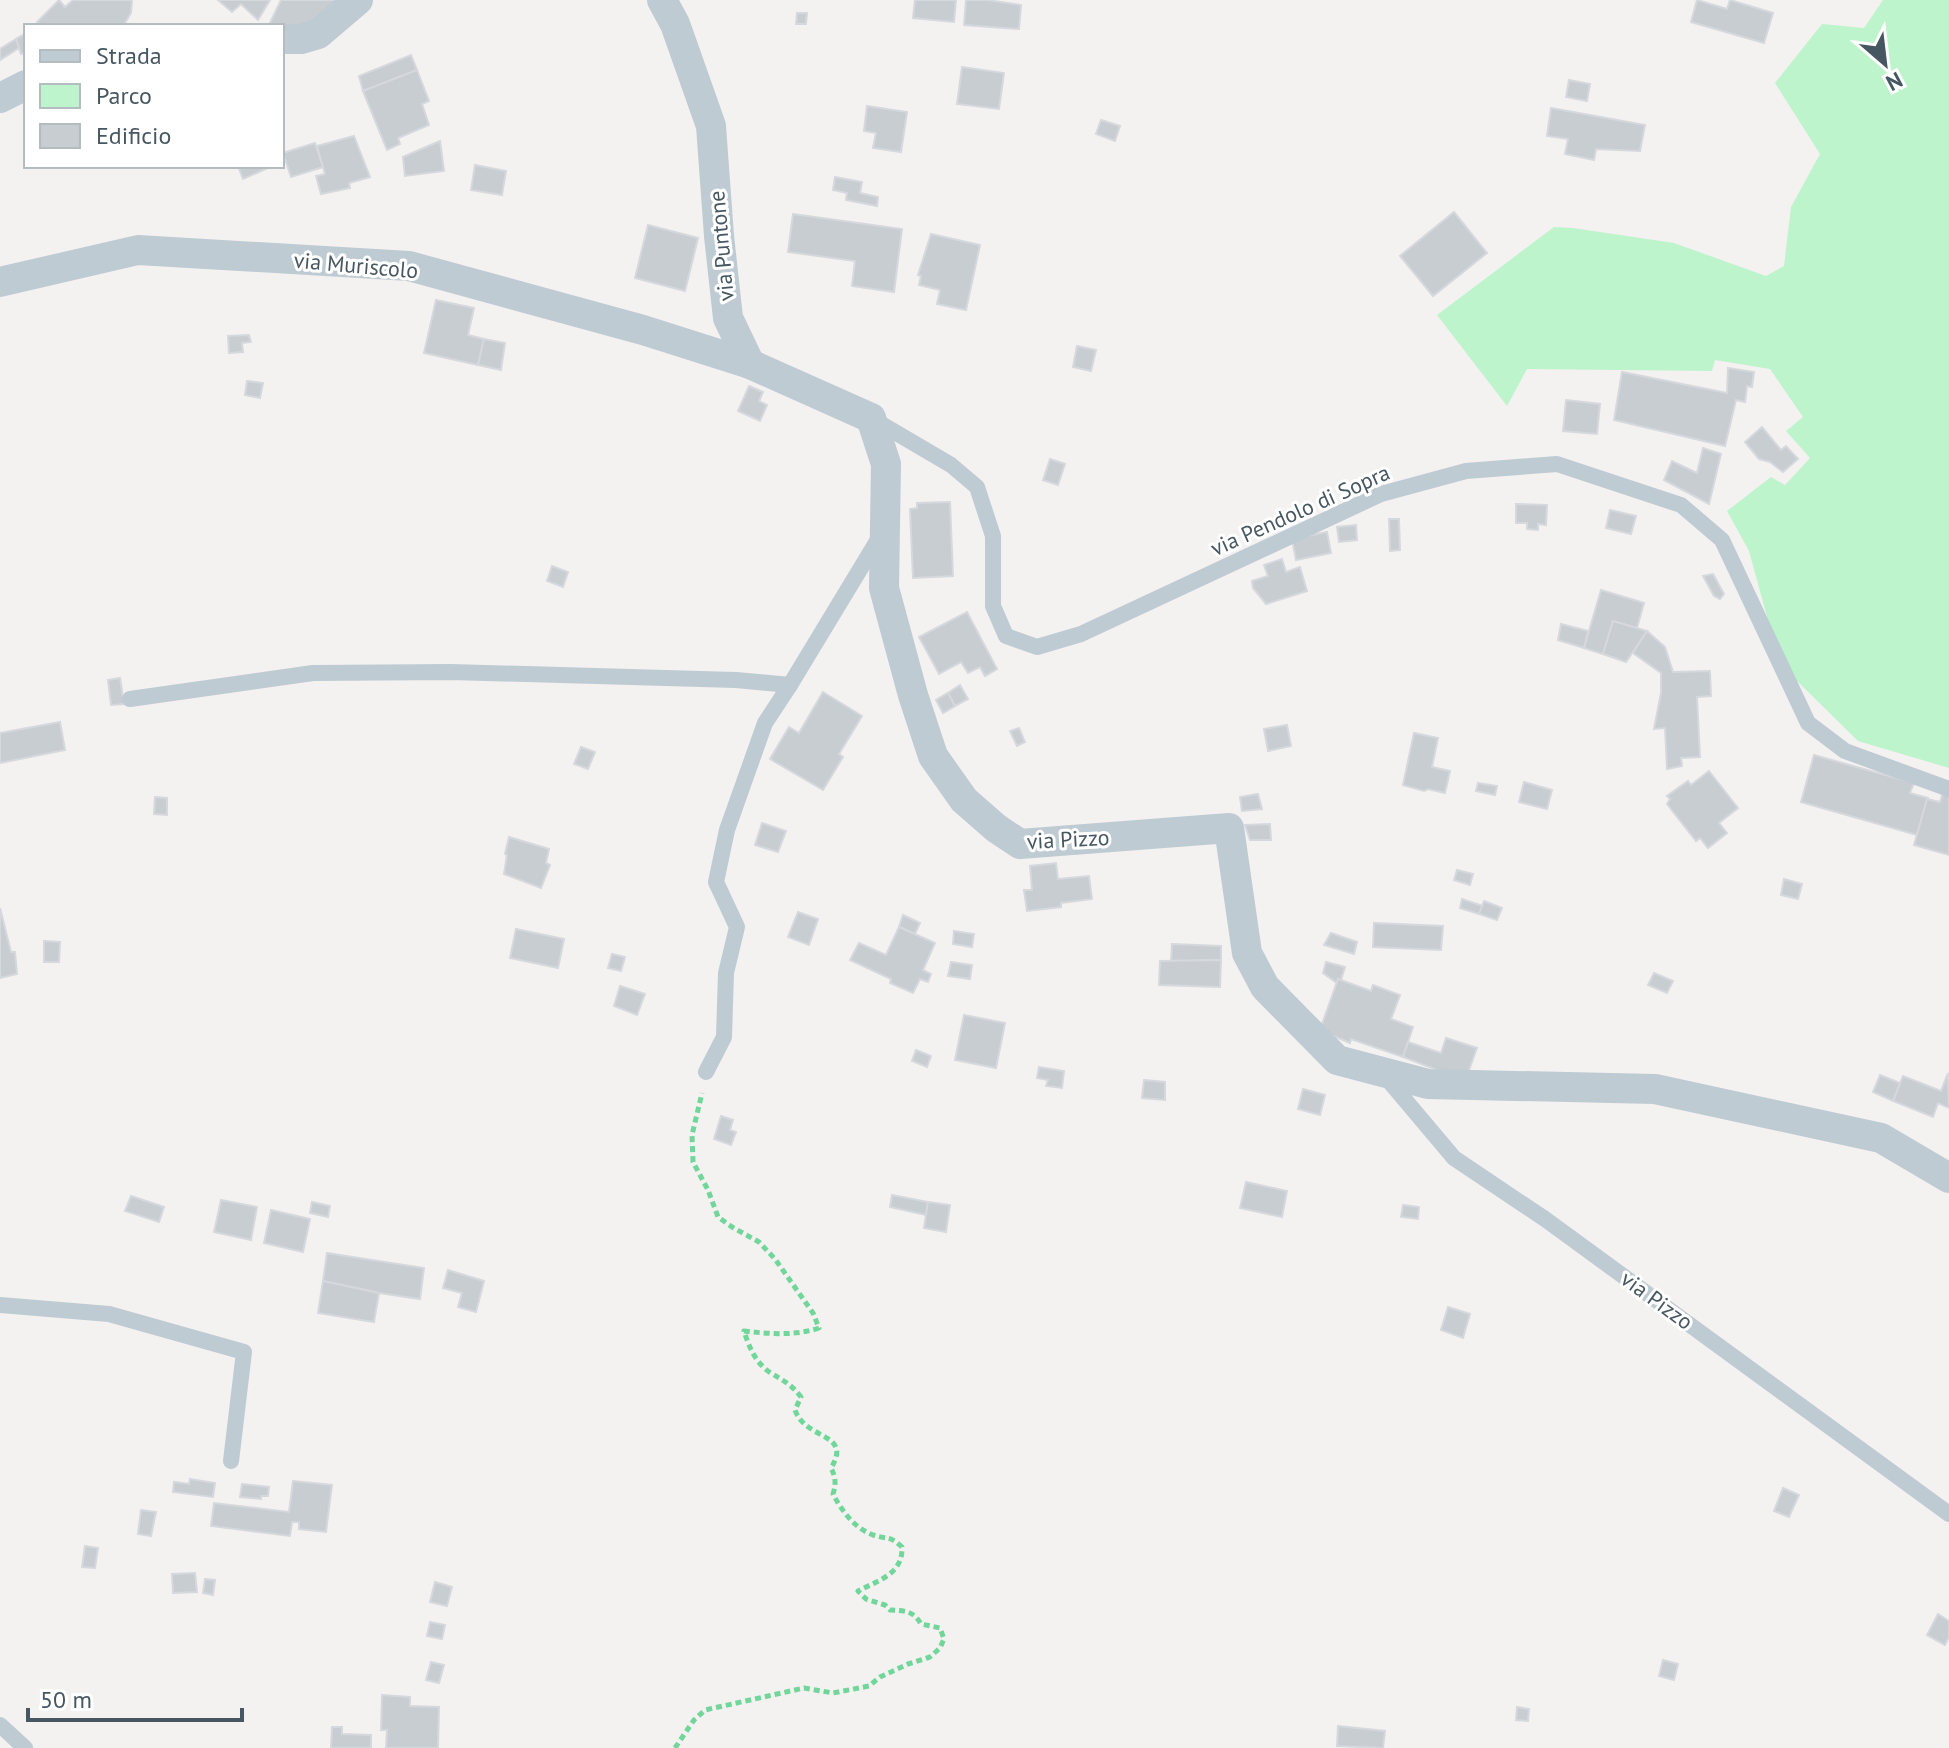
<svg xmlns="http://www.w3.org/2000/svg" width="1949" height="1748" viewBox="0 0 1949 1748" font-family="'PT Sans',sans-serif">
  <rect width="100%" height="100%" fill="#f4f1f1"/>
  <polygon fill="#bdf4cc" points="1883,0 1949,0 1949,768 1858,741 1794,678 1769,624 1749,551 1727,511 1771,477 1785,485 1810,458 1786,431 1803,417 1770,369 1715,360 1712,371 1527,369 1507,406 1437,315 1554,227 1573,228 1674,243 1766,276 1784,266 1791,207 1820,154 1775,83 1822,24 1864,28"/>
  <g fill="#c8cdd2" stroke="#d5d8dd" stroke-width="2">
    <polygon points="59,0 65,7 73,0 132,0 131,13 125,23 118,26 40,26 37,22"/>
    <polygon points="218,0 270,0 258,20 241,4 232,12"/>
    <polygon points="281,0 337,0 310,26 269,25"/>
    <polygon points="915,0 956,0 954,22 913,18"/>
    <polygon points="966,0 987,0 1021,5 1019,29 964,25"/>
    <polygon points="1697,0 1727,9 1730,0 1773,13 1764,43 1691,22"/>
    <polygon points="797,13 807,13 806,24 796,24"/>
    <polygon points="26,33 26,53 21,54 16,39"/>
    <polygon points="16,39 19,48 0,60 0,49"/>
    <polygon points="411,55 417,70 363,91 359,76"/>
    <polygon points="962,67 1004,73 999,109 957,104"/>
    <polygon points="417,70 429,101 422,104 429,125 398,138 400,144 387,150 363,91"/>
    <polygon points="1569,80 1590,84 1587,101 1566,97"/>
    <polygon points="867,106 907,112 901,152 873,148 876,133 864,131"/>
    <polygon points="1551,108 1645,125 1640,151 1596,149 1594,160 1565,154 1568,139 1547,136"/>
    <polygon points="1101,120 1120,126 1115,141 1096,134"/>
    <polygon points="354,136 370,177 349,183 350,188 321,194 316,176 325,174 317,146"/>
    <polygon points="440,141 444,171 405,176 403,157"/>
    <polygon points="315,143 323,167 291,177 283,153"/>
    <polygon points="475,165 506,171 502,195 471,190"/>
    <polygon points="238,166 272,166 243,179"/>
    <polygon points="835,177 862,182 860,193 878,197 877,206 846,200 847,193 833,190"/>
    <polygon points="1454,212 1487,253 1433,296 1400,256"/>
    <polygon points="793,214 902,229 894,292 852,286 855,261 788,252"/>
    <polygon points="648,225 698,238 685,291 635,278"/>
    <polygon points="931,234 980,245 966,310 937,304 940,290 919,285 921,276 918,275"/>
    <polygon points="436,300 474,308 468,335 484,339 478,365 424,353"/>
    <polygon points="249,335 251,342 242,343 243,352 229,353 228,336"/>
    <polygon points="484,339 505,343 501,370 478,365"/>
    <polygon points="1077,346 1096,350 1091,371 1073,367"/>
    <polygon points="1728,368 1754,372 1752,387 1747,386 1745,402 1736,400 1725,446 1614,420 1622,372 1727,393"/>
    <polygon points="247,381 263,383 260,398 245,395"/>
    <polygon points="749,386 763,392 759,401 767,405 760,421 738,411"/>
    <polygon points="1566,400 1600,404 1597,434 1563,431"/>
    <polygon points="1762,427 1781,450 1786,446 1798,459 1783,472 1770,462 1759,459 1745,442"/>
    <polygon points="1703,448 1721,454 1709,504 1664,480 1672,461 1697,473"/>
    <polygon points="1050,459 1065,464 1058,485 1043,480"/>
    <polygon points="950,502 953,576 913,578 910,509 917,508 917,503"/>
    <polygon points="1516,504 1547,505 1546,525 1538,524 1538,530 1527,529 1527,523 1516,523"/>
    <polygon points="1610,510 1636,516 1631,534 1606,528"/>
    <polygon points="1389,519 1399,519 1400,550 1390,551"/>
    <polygon points="1356,525 1357,540 1339,542 1337,527"/>
    <polygon points="1327,532 1331,553 1296,560 1292,539"/>
    <polygon points="1282,559 1286,572 1300,567 1307,591 1266,604 1253,588 1252,581 1268,576 1264,565"/>
    <polygon points="552,566 568,572 563,587 547,581"/>
    <polygon points="1713,574 1724,594 1720,599 1714,596 1703,576"/>
    <polygon points="1601,590 1644,603 1637,628 1613,621 1603,654 1584,648"/>
    <polygon points="967,612 997,669 985,676 980,667 968,673 961,662 939,674 919,637"/>
    <polygon points="1613,621 1647,631 1626,662 1603,654"/>
    <polygon points="1561,624 1588,631 1584,648 1558,640"/>
    <polygon points="1647,631 1665,647 1673,672 1710,671 1711,696 1697,697 1700,757 1681,758 1682,766 1667,769 1665,728 1654,729 1661,693 1661,673 1633,653"/>
    <polygon points="120,678 124,704 111,705 108,680"/>
    <polygon points="960,685 968,699 955,706 948,693"/>
    <polygon points="823,692 862,716 839,754 843,757 823,790 770,759 789,727 799,733"/>
    <polygon points="948,693 955,706 943,713 936,700"/>
    <polygon points="60,722 65,750 0,763 0,733"/>
    <polygon points="1287,725 1291,746 1268,751 1264,729"/>
    <polygon points="1019,728 1025,742 1017,746 1010,731"/>
    <polygon points="1414,733 1438,738 1432,767 1450,771 1445,793 1428,789 1424,791 1403,785"/>
    <polygon points="581,747 595,752 588,769 574,764"/>
    <polygon points="1814,755 1914,783 1910,793 1928,798 1917,835 1801,802"/>
    <polygon points="1709,771 1738,808 1719,823 1727,833 1708,848 1700,838 1696,841 1667,804 1670,799 1667,796 1688,781 1691,785"/>
    <polygon points="1524,782 1552,790 1547,809 1519,802"/>
    <polygon points="1478,783 1497,786 1495,795 1476,791"/>
    <polygon points="1944,789 1949,790 1949,855 1914,845 1927,799 1940,802"/>
    <polygon points="1258,794 1262,809 1242,811 1240,797"/>
    <polygon points="155,797 167,798 167,815 154,814"/>
    <polygon points="762,823 786,831 778,852 755,845"/>
    <polygon points="1270,824 1271,840 1250,840 1245,825"/>
    <polygon points="509,837 549,849 546,863 550,865 541,888 504,874 507,855 505,854"/>
    <polygon points="1056,863 1058,879 1089,876 1092,899 1061,903 1061,907 1027,911 1024,890 1032,890 1030,866"/>
    <polygon points="1457,870 1473,874 1470,885 1454,880"/>
    <polygon points="1784,879 1802,884 1798,899 1781,895"/>
    <polygon points="1462,899 1483,906 1479,914 1460,908"/>
    <polygon points="1484,901 1502,908 1497,920 1479,914"/>
    <polygon points="0,908 11,952 15,952 17,974 0,978"/>
    <polygon points="798,912 818,919 809,945 788,937"/>
    <polygon points="903,915 920,923 915,934 899,927"/>
    <polygon points="1374,923 1443,926 1441,950 1373,947"/>
    <polygon points="899,927 935,943 923,970 931,974 928,982 920,979 913,993 890,983 891,979 850,960 859,943 886,955"/>
    <polygon points="516,929 564,939 558,968 510,958"/>
    <polygon points="954,931 974,934 972,947 953,944"/>
    <polygon points="1331,933 1357,942 1354,954 1324,945"/>
    <polygon points="44,941 60,942 59,962 44,962"/>
    <polygon points="1172,944 1221,946 1221,960 1171,961"/>
    <polygon points="612,954 625,957 621,971 608,968"/>
    <polygon points="1221,960 1220,987 1159,985 1160,961"/>
    <polygon points="951,962 972,965 970,979 948,976"/>
    <polygon points="1326,962 1345,967 1341,980 1338,979 1337,983 1323,973"/>
    <polygon points="1654,973 1673,981 1667,993 1648,985"/>
    <polygon points="1338,979 1371,991 1373,985 1400,995 1391,1019 1413,1027 1403,1057 1351,1039 1350,1043 1320,1030"/>
    <polygon points="620,986 645,994 637,1015 614,1006"/>
    <polygon points="964,1015 1005,1023 996,1068 955,1060"/>
    <polygon points="1446,1038 1477,1048 1468,1073 1442,1072 1403,1057 1408,1042 1441,1053"/>
    <polygon points="916,1050 931,1056 927,1067 912,1061"/>
    <polygon points="1039,1067 1064,1071 1062,1088 1046,1086 1048,1080 1037,1078"/>
    <polygon points="1948,1073 1949,1108 1938,1103 1933,1117 1893,1101 1903,1076 1941,1091"/>
    <polygon points="1880,1075 1900,1083 1893,1101 1873,1092"/>
    <polygon points="1144,1080 1165,1082 1165,1100 1142,1098"/>
    <polygon points="1303,1089 1325,1095 1320,1115 1298,1109"/>
    <polygon points="721,1116 733,1120 730,1130 736,1132 731,1145 714,1139"/>
    <polygon points="1246,1182 1287,1191 1282,1217 1240,1208"/>
    <polygon points="892,1195 928,1202 926,1215 890,1207"/>
    <polygon points="131,1196 164,1207 159,1222 125,1211"/>
    <polygon points="221,1200 257,1207 251,1240 214,1232"/>
    <polygon points="312,1202 330,1206 328,1217 310,1213"/>
    <polygon points="928,1202 950,1205 946,1232 924,1228"/>
    <polygon points="1403,1205 1419,1207 1418,1219 1401,1217"/>
    <polygon points="271,1210 310,1219 303,1252 264,1243"/>
    <polygon points="327,1253 424,1268 420,1299 379,1293 323,1281"/>
    <polygon points="448,1270 484,1281 476,1312 458,1307 462,1293 443,1288"/>
    <polygon points="323,1281 379,1293 374,1322 318,1313"/>
    <polygon points="1448,1307 1470,1314 1463,1338 1441,1330"/>
    <polygon points="190,1479 215,1483 213,1497 173,1492 174,1482 189,1484"/>
    <polygon points="293,1481 332,1485 326,1532 299,1529 299,1522 292,1522 290,1536 211,1526 214,1503 289,1512"/>
    <polygon points="242,1484 269,1487 268,1496 261,1496 261,1499 240,1497"/>
    <polygon points="1783,1488 1799,1495 1789,1517 1774,1511"/>
    <polygon points="141,1510 156,1512 151,1536 138,1534"/>
    <polygon points="85,1546 98,1548 95,1568 82,1567"/>
    <polygon points="195,1573 197,1592 173,1593 172,1574"/>
    <polygon points="205,1579 215,1580 213,1595 203,1593"/>
    <polygon points="435,1582 452,1587 447,1606 430,1602"/>
    <polygon points="1938,1614 1949,1621 1949,1637 1945,1645 1927,1635"/>
    <polygon points="430,1622 445,1625 442,1639 427,1636"/>
    <polygon points="1663,1660 1678,1664 1674,1680 1659,1676"/>
    <polygon points="431,1662 444,1665 439,1683 426,1680"/>
    <polygon points="382,1695 410,1697 410,1706 439,1707 438,1748 386,1748 387,1730 381,1730"/>
    <polygon points="1517,1707 1529,1709 1528,1721 1516,1720"/>
    <polygon points="1338,1726 1385,1731 1383,1748 1337,1746"/>
    <polygon points="332,1727 342,1727 342,1734 371,1735 371,1748 331,1748"/>
  </g>
  <g fill="none" stroke-linecap="round" stroke-linejoin="round">
    <path stroke="#71d699" stroke-width="5" stroke-dasharray="6 4" stroke-linecap="butt" d="M675,1748L694,1720L705,1710L804,1688L833,1693L869,1686L880,1677L908,1664L930,1657L940,1648L944,1639L940,1628L921,1624C913,1610 904,1611 890,1610L885,1605L866,1599L858,1591C879,1580 903,1574 902,1547C889,1535 889,1540 873,1535C854,1528 842,1511 833,1494C836,1485 836,1477 831,1468C853,1432 806,1441 795,1410L801,1397C792,1385 784,1381 771,1373C756,1364 749,1347 744,1331C770,1334 795,1336 819,1328L813,1313L775,1259L759,1242L732,1227L718,1217L708,1190L693,1162L692,1135L702,1093"/>
    <g stroke="#becbd2" stroke-width="16">
      <polyline points="871,418 951,465 977,487 993,536 993,606 1006,636 1037,647 1081,634 1381,494 1466,471 1557,464 1681,505 1722,540 1808,723 1845,751 1949,789"/>
      <polyline points="130,699 313,673 451,672 736,680 790,685 879,538"/>
      <polyline points="706,1072 724,1037 726,973 737,927 716,882 727,830 765,723 790,685"/>
      <polyline points="1384,1075 1454,1158 1545,1219 1949,1514"/>
      <polyline points="0,1305 109,1314 244,1352 231,1461"/>
      <polyline points="0,1725 25,1748"/>
    </g>
    <g stroke="#becbd2" stroke-width="30">
      <polyline points="662,0 675,24 711,126 719,236 728,318 750,364 871,418 886,464 884,588 913,695 933,756 964,800 996,828 1020,844 1229,828 1247,953 1265,987 1337,1060 1428,1084 1655,1089 1881,1138 1949,1178"/>
      <polyline points="282,39 301,39 318,34 358,0"/>
      <polyline points="0,98 26,85"/>
      <polyline points="0,282 138,250 409,266 643,330 750,364"/>
    </g>
  </g>
  <g text-anchor="middle" stroke-width="6" stroke-linejoin="round" paint-order="stroke">
    <g font-size="22" fill="#475761" stroke="#fff">
      <text transform="translate(721 246) rotate(-95)" y="8">via Puntone</text>
      <text transform="translate(356 265) rotate(5)" y="8">via Muriscolo</text>
      <text transform="translate(1300 510) rotate(-24)" y="8">via Pendolo di Sopra</text>
      <text transform="translate(1068 839) rotate(-3)" y="8">via Pizzo</text>
      <text transform="translate(1657 1300) rotate(36)" y="8">via Pizzo</text>
    </g>
  </g>
  <rect x="24" y="24" width="260" height="144" fill="#ffffff" stroke="#b5bcc0" stroke-width="2"/>
  <rect x="40" y="50" width="40" height="12" fill="#becbd2" stroke="#b5bcc0" stroke-width="2"/>
  <text x="96" y="64" font-size="24" fill="#475761">Strada</text>
  <rect x="40" y="84" width="40" height="24" fill="#bdf4cc" stroke="#b5bcc0" stroke-width="2"/>
  <text x="96" y="104" font-size="24" fill="#475761">Parco</text>
  <rect x="40" y="124" width="40" height="24" fill="#c8cdd2" stroke="#b5bcc0" stroke-width="2"/>
  <text x="96" y="144" font-size="24" fill="#475761">Edificio</text>
  <g transform="translate(1885 64) rotate(152)" stroke="#ffffff" stroke-width="6" paint-order="stroke">
  <path d="M0-6L14 30L0 20L-14 30Z" fill="#475761"/>
  <text y="-12" font-size="22" font-weight="bold" text-anchor="middle" fill="#475761">N</text>
  </g>
  <path d="M28 1708v12h214v-12" fill="none" stroke="#475761" stroke-width="4"/>
  <text x="40" y="1708" font-size="24" fill="#475761" stroke="#ffffff" stroke-width="6" paint-order="stroke">50 m</text>
</svg>
